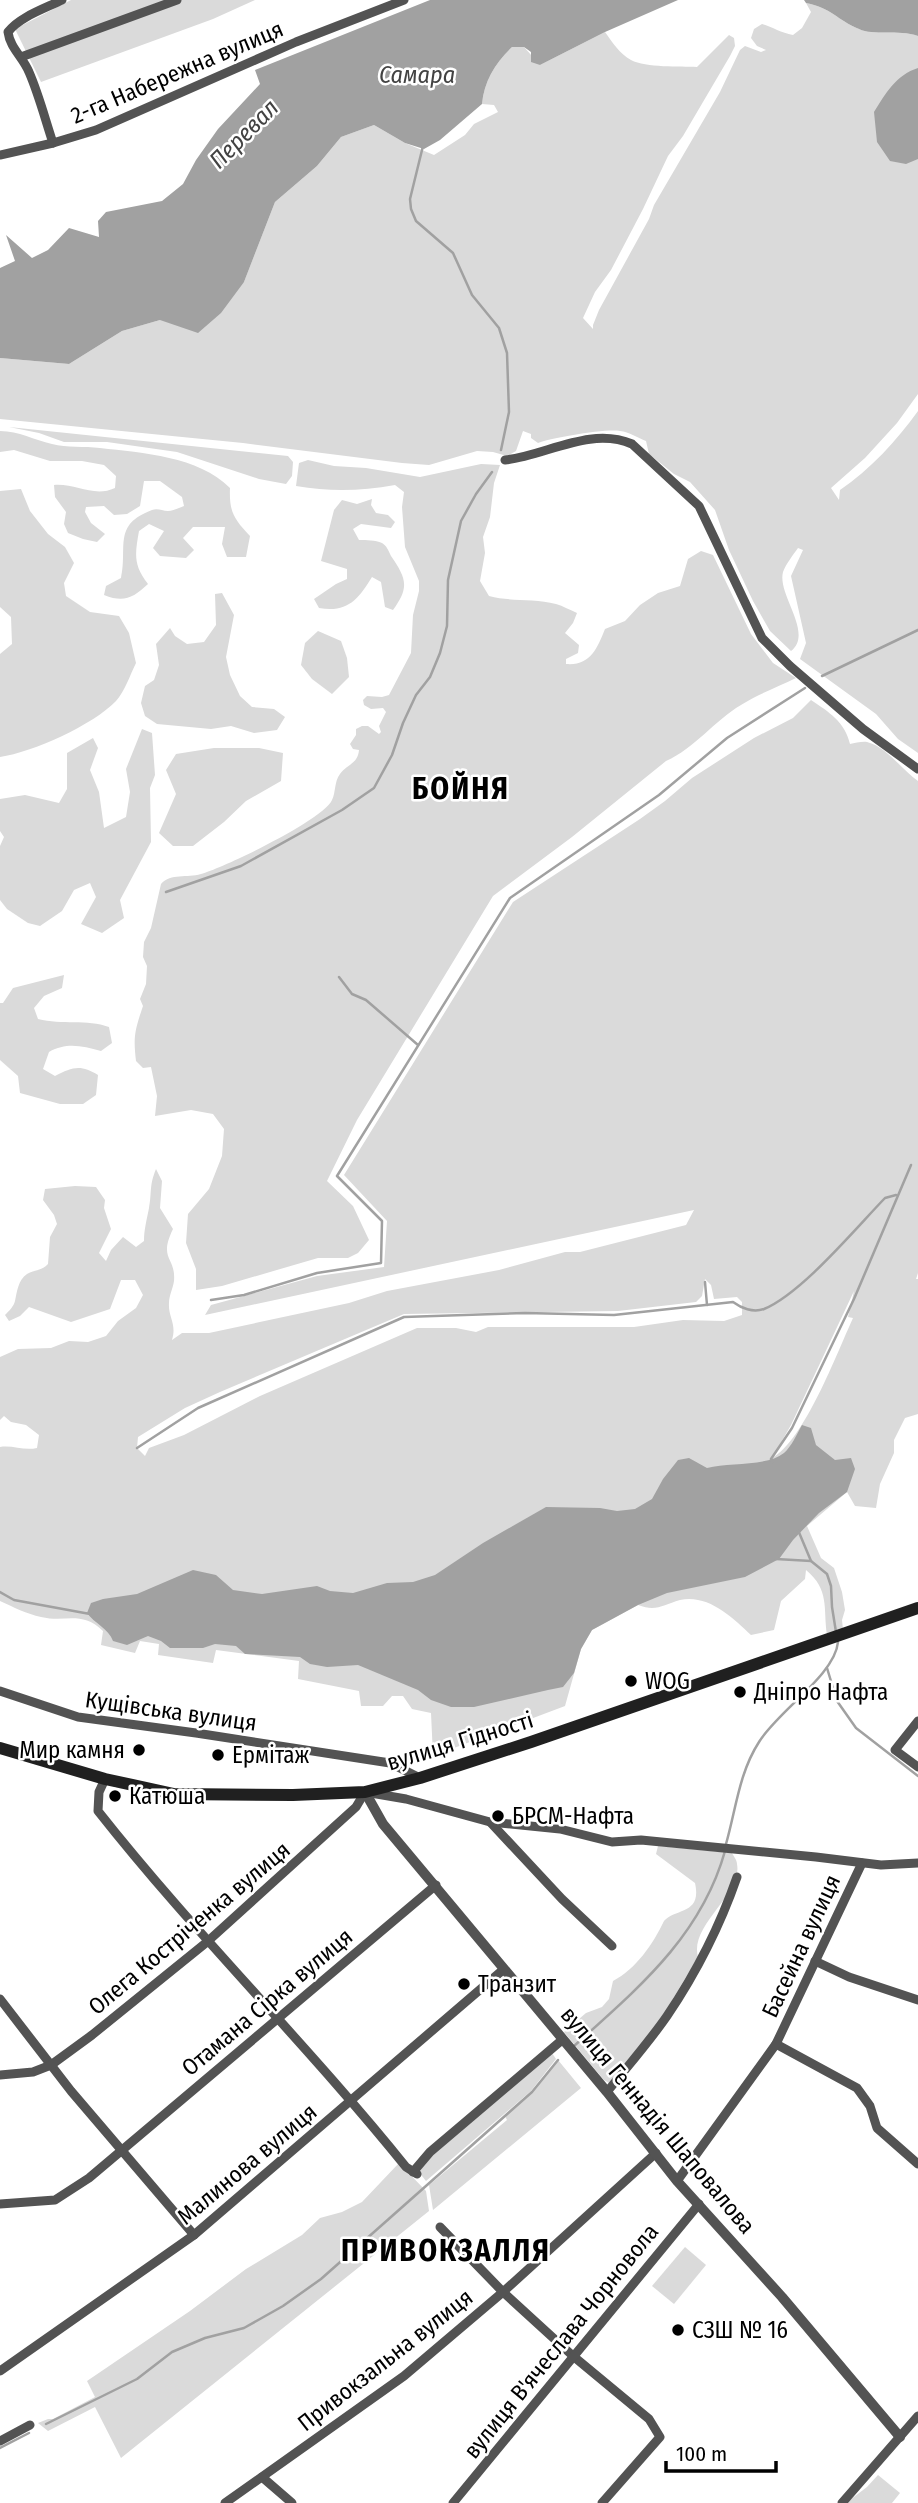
<svg xmlns="http://www.w3.org/2000/svg" width="918" height="2503" viewBox="0 0 918 2503" font-family="'Fira Sans Condensed',sans-serif">
  <rect width="100%" height="100%" fill="#fff"/>
  <g fill="#dadada" fill-rule="evenodd">
    <polygon points="71,0 255,0 213,19 41,82 15,29"/>
    <path d="M806,3C832,8 837,20 859,29C873,36 898,29 918,36V394L897,423L865,458L831,488L839,500L840,490C870,470 897,440 918,411V753L898,739L876,714L800,659L806,643L791,576L803,550L798,548C793,555 786,564 783,572C777,595 814,633 791,651L770,631L753,601L729,550L715,510L690,482L674,474L649,454L646,441C638,438 629,432 620,431C608,428 549,438 538,443L531,438V434L523,431L516,451L507,456L493,452L477,451L429,465L402,463L243,443L0,419V358L69,364L122,331L160,320L244,282L275,202L317,166L341,137L374,125L405,143L434,155L465,135L474,124L498,112L494,105L482,104C484,81 496,62 512,47H524L540,65L605,32C612,42 620,54 631,60C646,68 680,66 697,67L729,35L734,38L735,46L730,56L683,136L668,156L643,209L611,270L595,292L583,318L593,329V325L599,310L649,219L654,205L720,92L740,50L745,46L761,52L766,50L757,46L751,38L754,29L762,24C773,27 781,33 793,35L802,28L811,12Z"/>
    <polygon points="9,427 288,456 293,462 292,476 286,484 259,479 177,452 107,442 64,442 39,433"/>
    <path d="M0,431C19,431 34,440 52,444C67,448 84,446 100,448C143,453 198,456 230,488C229,512 234,519 250,536L246,557H227L222,544L225,527H193L183,538L194,550L186,558L160,556L153,548L164,531L149,524L139,531C135,554 133,565 148,584C133,598 124,603 104,595L106,586L121,578C128,547 112,525 152,510C158,508 162,511 168,511C173,511 179,508 184,506L182,497L160,481H144L140,506L127,514L114,515L104,506L86,507L85,512L91,523L105,534L97,542L83,539L68,533L64,524L66,512L55,497L54,485C75,483 94,498 115,488L116,476L104,465L82,461H50L14,450L0,452Z"/>
    <path d="M308,460L334,466L366,468L420,477L481,464L500,465L494,483L490,517L483,537L485,553L480,581L489,596C511,602 534,598 556,604C563,606 570,610 577,613L573,623L565,633L579,645L578,653L566,659V664C590,666 597,649 605,629L625,621L640,605L658,593L680,586L688,559L701,551L713,555L751,634L773,663L796,678C778,687 758,694 741,705C714,721 695,748 666,761L572,837L493,896L357,1120L327,1181L353,1206L369,1240L358,1253L348,1258H318L222,1286L196,1290V1269L186,1243L188,1214L209,1189L222,1156L224,1129L213,1114L191,1110L155,1116L157,1096L151,1067L143,1068L136,1061C133,1036 135,1030 143,1006L140,999L146,984L147,966L143,957L144,942L151,928L161,884C171,873 187,878 201,874C225,867 323,820 332,800C336,792 334,782 340,774C347,764 358,764 359,750L353,749L350,744L356,735V729L362,726H368L379,734L381,732L379,726L386,712L383,708L371,709L364,705L363,700L367,696L382,697L389,695L411,653L413,615L419,591V581L405,547L402,507L404,492L395,485C361,491 331,492 296,486L299,463Z"/>
    <path d="M21,489L30,511L48,534L65,547L74,563L64,583L66,596L90,612L119,616L129,633L136,663C130,675 125,691 116,701C93,725 33,752 0,757V654L12,644L11,617L0,607V491Z"/>
    <path d="M372,499L371,505L376,513L388,515L395,522L391,528L361,524L353,529L359,540C367,540 375,540 382,543C387,546 388,550 391,556C406,578 410,587 393,610L385,607L381,582L372,577C358,600 347,613 319,608L314,599L336,584L347,579V569L321,561L334,510L342,500L357,504Z"/>
    <polygon points="222,593 234,615 226,657 230,675 240,696 252,707 274,709 285,717 277,730 254,733 231,726 211,729 157,724 145,716 141,703 145,686 154,680 159,665 156,644 170,628 175,636 187,644 204,642 216,625 215,594"/>
    <polygon points="318,631 341,641 347,658 349,677 332,694 312,679 301,665 305,643"/>
    <path d="M811,700C829,712 845,722 850,744C855,743 863,741 867,742C887,747 902,770 918,781V1273L916,1279H918V1414L905,1418L894,1440V1453L880,1484L876,1508L855,1506L847,1492L807,1526L821,1558L834,1568L842,1592L845,1610L842,1620L843,1630L827,1635C823,1608 830,1590 806,1570L805,1579L781,1601L774,1630L751,1635C732,1617 708,1594 680,1600C663,1605 656,1612 638,1605L592,1630L581,1649L565,1706L433,1756L431,1713L412,1709L403,1696H392L383,1706H361L359,1691L298,1679L299,1661L216,1650L213,1663L158,1655L159,1644L140,1641L135,1653L101,1645L103,1631C81,1610 66,1623 41,1617C27,1614 13,1607 0,1601V1447C13,1445 24,1451 37,1448L39,1435L26,1425L11,1422L4,1416L0,1420V1357L18,1349L51,1348L69,1341L88,1342L106,1336L118,1321L136,1308L143,1295L135,1280H121L110,1309L71,1322L29,1307L20,1316L9,1321L5,1315C9,1311 14,1306 15,1301C17,1292 18,1280 27,1274C35,1269 40,1272 48,1264L50,1237L57,1224L54,1215L43,1200L45,1189L75,1186L96,1187L105,1200L104,1208L111,1229L99,1253L106,1261L111,1250L123,1237L136,1247L144,1241C144,1229 147,1219 149,1208C152,1192 149,1186 156,1169L162,1181L160,1208L173,1229C158,1260 176,1256 174,1281C173,1288 169,1296 169,1303C168,1317 177,1324 172,1340L182,1333H209L349,1303L387,1291L499,1270L565,1252H580L686,1225L694,1210L205,1315L211,1305L317,1276L384,1267L387,1221L344,1175L513,902L640,819L665,801L692,778L754,738L793,718ZM705,1279L711,1285L714,1299L737,1297L742,1302V1315L724,1321L683,1320L634,1327H488L476,1332L456,1328H417L260,1396L184,1435L149,1448L145,1456L137,1448L138,1437L185,1408L220,1392L404,1314L618,1311L696,1302L702,1296ZM854,1291L848,1317L853,1318C837,1353 804,1441 772,1458L791,1425Z"/>
    <polygon points="142,729 152,733 155,775 150,788 151,842 120,900 124,918 102,933 81,924 96,897 90,883 74,890 62,911 40,926 28,923 7,909 0,900 0,846 4,837 0,831 0,799 25,795 59,803 67,789 67,753 93,738 98,748 90,770 99,792 104,828 126,817 130,792 126,769"/>
    <polygon points="214,748 259,748 283,753 281,781 246,801 224,822 193,846 173,846 159,833 176,794 166,770 176,754"/>
    <path d="M64,975L62,988L44,996L34,1008L38,1019C62,1025 87,1019 109,1027L112,1043L101,1051C82,1046 67,1042 49,1052L43,1069L55,1076C72,1067 81,1064 98,1075L96,1095L83,1104H60L20,1093L18,1076L0,1060V1003H3L13,988Z"/>
    <path d="M658,1846L732,1853C734,1857 737,1860 737,1864C743,1894 689,1925 698,1957L659,2022L609,2083L604,2080L564,2032L586,2013L602,2007L609,1999L613,1981C636,1969 653,1944 664,1921C676,1908 702,1915 695,1883L656,1854Z"/>
    <polygon points="552,2053 556,2059 531,2091 426,2181 418,2171 430,2157"/>
    <polygon points="558,2060 581,2088 433,2210 429,2185 507,2120 505,2116 532,2092"/>
    <polygon points="399,2163 426,2191 429,2211 121,2458 95,2407 48,2431 38,2423 48,2419 53,2419 95,2397 87,2381 190,2311 246,2269 302,2235 320,2218 342,2212 362,2202"/>
    <polygon points="685,2247 706,2265 674,2304 652,2286"/>
    <polygon points="878,2475 900,2493 892,2503 846,2503 867,2487"/>
  </g>
  <g fill="#a1a1a1">
    <path d="M430,0H678L605,32L540,65L531,62V52L524,47H512C496,62 484,81 482,104L440,140L424,149L405,143L374,125L341,137L317,166L275,202L244,282L221,313L198,333L160,320L122,331L69,364L0,358V268L15,261L6,235L32,258L48,250L69,228L99,237L98,221L106,212L162,201L183,184L196,160L218,129L260,84L255,70Z"/>
    <path d="M804,0H918V36C898,29 873,36 859,29C837,20 832,8 806,3Z"/>
    <path d="M918,68V159L906,164L890,161L877,142L874,112C886,93 896,75 918,68Z"/>
    <path d="M802,1425L811,1428L816,1445L835,1460L851,1458L855,1469L847,1492L819,1513L793,1540L779,1559L745,1577L667,1593L638,1605L592,1630L581,1649L574,1673L563,1687L548,1690L474,1707H451L431,1700L418,1690L358,1665L327,1667L310,1664L300,1657L245,1654L236,1646L215,1644L203,1648H170L161,1641L148,1636L127,1645L113,1641C109,1629 94,1623 87,1613L91,1603L103,1599L137,1594L193,1570L216,1575L233,1590L262,1594L317,1586L330,1591L353,1593L387,1583L413,1582L435,1575L483,1543L546,1507L600,1508L617,1511L635,1509L652,1499L663,1479L678,1460L689,1458L707,1468C729,1462 766,1467 784,1453C791,1447 797,1434 802,1425Z"/>
  </g>
  <g fill="none" stroke-linecap="round" stroke-linejoin="round">
    <g stroke="#a1a1a1" stroke-width="2.5">
      <polyline points="423,146 410,199 411,209 416,221 453,253 472,295 499,328 507,353 509,412 501,450"/>
      <polyline points="822,676 918,630"/>
      <polyline points="166,892 241,866 342,810 374,788 392,755 403,723 416,695 430,677 440,653 447,626 448,580 461,521 476,494 492,472"/>
      <polyline points="339,977 352,994 366,1000 418,1045"/>
      <polyline points="705,1282 707,1305"/>
      <polyline points="211,1300 244,1295 317,1273 381,1263 382,1221 337,1176 510,898 659,795 727,738 805,688"/>
      <path d="M137,1448L198,1408L404,1317L525,1313L614,1315L733,1302C741,1308 753,1313 764,1309C802,1293 855,1229 885,1198L896,1195"/>
      <polyline points="772,1462 771,1459 792,1428 854,1299 911,1165"/>
      <polyline points="798,1530 811,1561 827,1574 831,1586 832,1607 836,1632"/>
      <polyline points="776,1559 811,1561"/>
      <polyline points="0,1592 14,1600 90,1614"/>
      <polyline points="827,1668 837,1701 856,1728 918,1776"/>
      <path d="M726,1844C736,1809 739,1773 759,1742C778,1711 835,1675 838,1642"/>
      <path d="M574,2046C637,1989 701,1937 725,1851"/>
      <polyline points="46,2424 137,2379 172,2352 205,2338 244,2328 283,2306 321,2279 532,2092 558,2060"/>
      <polyline points="0,2448 29,2433"/>
    </g>
    <g stroke="#535353" stroke-width="9">
      <polyline points="21,57 177,0"/>
      <path d="M53,143C45,119 39,95 29,72C23,57 10,48 8,32C19,17 46,8 62,0"/>
      <polyline points="0,155 53,143 96,130 296,42 404,0"/>
      <path d="M505,460C545,456 590,426 632,444L699,506L762,638L790,666L863,729L918,769"/>
      <polyline points="0,1691 78,1717 196,1733 390,1763 420,1778"/>
      <polyline points="918,1721 895,1750 918,1767"/>
      <path d="M105,1779L99,1792L98,1811C195,1934 307,2044 406,2167L417,2174"/>
      <polyline points="491,1823 562,1899 612,1946"/>
      <polyline points="815,1961 849,1977 918,2000"/>
      <polyline points="0,1999 71,2091 194,2235"/>
      <polyline points="776,2044 857,2088 870,2106 877,2128 918,2164"/>
      <polyline points="0,2075 33,2072 51,2065 92,2035 207,1942 356,1807 365,1792 406,1799 490,1822 560,1829 612,1842 641,1840 816,1857 881,1865 918,1863"/>
      <path d="M607,2092C627,2067 649,2042 667,2016C696,1973 720,1926 737,1877"/>
      <polyline points="413,2172 430,2152 562,2040"/>
      <polyline points="677,2181 776,2044 862,1863"/>
      <polyline points="0,2204 55,2200 89,2178 436,1885"/>
      <polyline points="440,2227 503,2292 573,2356 649,2419 660,2437 602,2503"/>
      <polyline points="0,2371 194,2235 504,1969"/>
      <polyline points="0,2441 30,2425"/>
      <polyline points="262,2477 292,2503"/>
      <polyline points="225,2503 404,2376 503,2292 656,2153"/>
      <polyline points="453,2503 699,2204"/>
      <polyline points="842,2503 918,2416"/>
    </g>
    <polyline stroke="#535353" stroke-width="10" points="365,1792 383,1824 607,2092 677,2181 782,2297 900,2437"/>
    <polyline stroke="#202020" stroke-width="12" points="0,1748 105,1779 174,1794 293,1795 365,1792 420,1778 531,1742 918,1608"/>
  </g>
  <g fill="#000" stroke="#fff" stroke-width="2.5">
    <circle cx="631" cy="1681" r="7"/>
    <circle cx="740" cy="1692" r="7"/>
    <circle cx="139" cy="1750" r="7"/>
    <circle cx="218" cy="1755" r="7"/>
    <circle cx="115" cy="1796" r="7"/>
    <circle cx="498" cy="1816" r="7"/>
    <circle cx="464" cy="1984" r="7"/>
    <circle cx="678" cy="2330" r="7"/>
  </g>
  <g text-anchor="middle" stroke-width="5" stroke-linejoin="round" paint-order="stroke">
    <g font-size="23" fill="#000" stroke="#fff">
      <text transform="translate(177 72) rotate(-23)" y="8">2-га Набережна вулиця</text>
      <text transform="translate(171 1711) rotate(8)" y="8">Кущівська вулиця</text>
      <text transform="translate(460 1741) rotate(-17)" y="8">вулиця Гідності</text>
      <text transform="translate(189 1928) rotate(-40)" y="8">Олега Костріченка вулиця</text>
      <text transform="translate(801 1946) rotate(-65)" y="8">Басейна вулиця</text>
      <text transform="translate(267 2002) rotate(-40)" y="8">Отамана Сірка вулиця</text>
      <text transform="translate(658 2120) rotate(50)" y="8">вулиця Геннадія Шаповалова</text>
      <text transform="translate(247 2164) rotate(-40)" y="8">Малинова вулиця</text>
      <text transform="translate(561 2341) rotate(-51)" y="8">вулиця В'ячеслава Чорновола</text>
      <text transform="translate(385 2360) rotate(-38)" y="8">Привокзальна вулиця</text>
    </g>
    <g font-size="23" fill="#000" stroke="#fff" text-anchor="start">
      <text x="645" y="1689">WOG</text>
      <text x="754" y="1700">Дніпро Нафта</text>
      <text x="125" y="1758" text-anchor="end">Мир камня</text>
      <text x="232" y="1763">Ермітаж</text>
      <text x="129" y="1804">Катюша</text>
      <text x="512" y="1824">БРСМ-Нафта</text>
      <text x="478" y="1992">Транзит</text>
      <text x="692" y="2338">СЗШ № 16</text>
    </g>
    <g font-size="24" font-style="italic" fill="#424242" stroke="#fff">
      <text x="417" y="83">Самара</text>
      <text transform="translate(244 134) rotate(-45)" y="8">Перевал</text>
    </g>
    <g font-size="30" font-weight="bold" letter-spacing="2" fill="#000" stroke="#fff">
      <text x="461" y="799">БОЙНЯ</text>
      <text x="446" y="2261">ПРИВОКЗАЛЛЯ</text>
    </g>
  </g>
  <path d="M666 2461v10h110v-10" fill="none" stroke="#000000" stroke-width="3.5"/>
  <text x="676" y="2461" font-size="21" fill="#000000" stroke="#ffffff" stroke-width="5" paint-order="stroke">100 m</text>
</svg>
